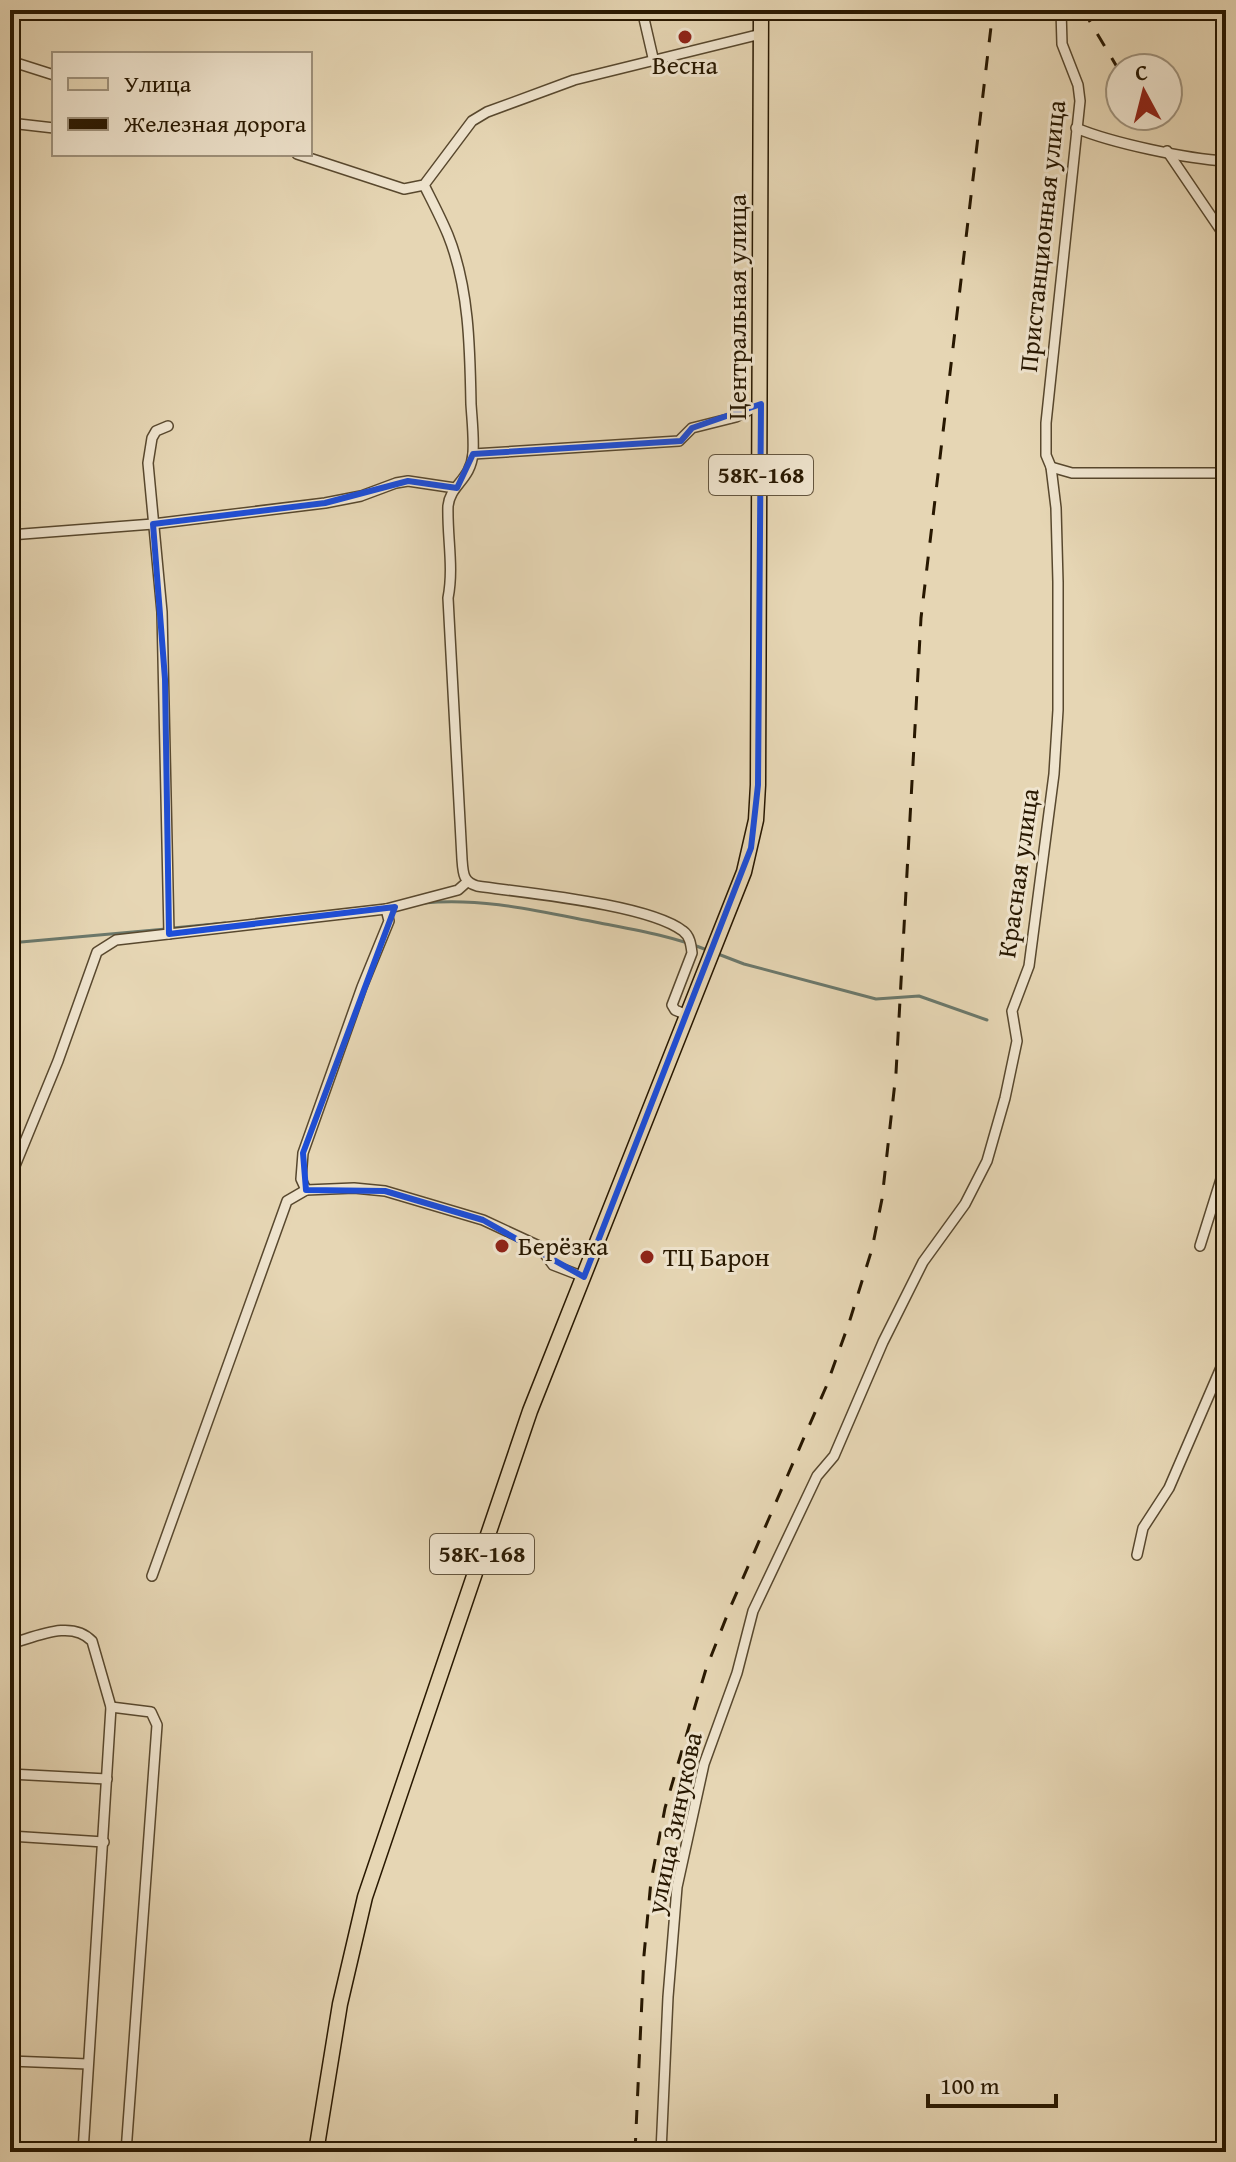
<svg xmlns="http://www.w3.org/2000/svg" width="1236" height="2162" viewBox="0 0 1236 2162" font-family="'Gentium Book Plus',serif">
  <rect width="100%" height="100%" fill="#e6d6b4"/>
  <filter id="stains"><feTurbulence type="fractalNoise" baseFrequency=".0025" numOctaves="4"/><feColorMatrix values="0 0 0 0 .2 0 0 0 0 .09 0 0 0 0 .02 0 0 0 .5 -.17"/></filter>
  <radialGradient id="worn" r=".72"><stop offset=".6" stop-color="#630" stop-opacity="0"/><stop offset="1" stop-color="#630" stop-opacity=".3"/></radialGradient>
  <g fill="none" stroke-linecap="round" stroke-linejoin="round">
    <g stroke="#6b786b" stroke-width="3">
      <path d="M424,903C483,897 542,912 600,923C636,930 672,936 707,950"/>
      <polyline points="173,928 225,923"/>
      <polyline points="10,943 166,929"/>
      <polyline points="718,954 744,964 876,999 919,996 987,1020"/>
    </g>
    <defs>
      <g id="minor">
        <polyline points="642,10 654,62"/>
        <polyline points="10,61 54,75"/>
        <polyline points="10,123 54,128"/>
        <path d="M1076,128C1112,143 1187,159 1226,161"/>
        <polyline points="1167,151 1226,238"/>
        <polyline points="297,154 404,189 424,185 472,121 487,112 574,80 761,34"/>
        <path d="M424,185C432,201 441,218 448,235C469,287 470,348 471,404C472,420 474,437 473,453C471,480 450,485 448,506C447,537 454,567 448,598L462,859C463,873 463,882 477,886C525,893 648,904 683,931C690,936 691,945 692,953L672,1005L675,1010L687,1015"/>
        <polyline points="168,426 156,431 152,438 148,463 162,612 169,934"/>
        <polyline points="473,454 679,441 692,428 736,417 761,404"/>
        <polyline points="1051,467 1072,473 1226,473"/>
        <polyline points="10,535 153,524 325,503 361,496 396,483 408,481 455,488"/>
        <polyline points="386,909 389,921 362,987 303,1153 301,1179 306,1190 354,1188 385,1191 483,1220 539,1246 553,1265 584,1277"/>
        <polyline points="10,1178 58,1061 97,952 116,940 386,909 458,890 467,882"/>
        <polyline points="1200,1246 1226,1163"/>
        <polyline points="1137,1555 1143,1528 1169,1488 1226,1356"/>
        <polyline points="152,1576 287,1201 306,1190"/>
        <path d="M10,1644C36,1637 71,1619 92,1641L111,1707L83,2152"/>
        <polyline points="111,1707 151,1712 157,1725 126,2152"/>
        <polyline points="10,1774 107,1779"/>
        <polyline points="10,1836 104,1842"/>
        <polyline points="10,2061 88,2064"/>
        <polyline points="661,2152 668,1997 677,1887 704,1764 737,1673 753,1611 817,1476 834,1456 883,1342 923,1262 965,1204 987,1161 1005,1098 1017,1041 1012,1011 1029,966 1054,774 1058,710 1058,582 1056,508 1051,467 1046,455 1046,423 1080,101 1078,85 1062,44 1061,10"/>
      </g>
      <polyline id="primary" points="316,2152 340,2004 365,1897 530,1411 744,872 756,820 758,785 761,10"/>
    </defs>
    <use href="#minor" stroke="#58482e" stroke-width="12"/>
    <use href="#primary" stroke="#281801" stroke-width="17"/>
    <use href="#minor" stroke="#efe4ce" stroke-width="9"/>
    <use href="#primary" stroke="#e6d6b4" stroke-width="14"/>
    <g stroke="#281801" stroke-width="3" stroke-dasharray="14 14" stroke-linecap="butt">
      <polyline points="1083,10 1120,72"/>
      <polyline points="1146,116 1156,132"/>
      <polyline points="635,2152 644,1955 651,1881 665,1808 706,1669 730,1608 826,1387 849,1323 872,1249 882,1199 896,1073 921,618 993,10"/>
    </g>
  </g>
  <path fill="none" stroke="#1d4ed8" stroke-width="6" stroke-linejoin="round" d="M761,404L758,785L751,848L584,1277L483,1220L385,1191L306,1190L303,1153L395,907L169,934L165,679L153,524L325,503L408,481L457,488L473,454L681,441L692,428Z"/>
  <g fill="#8f2418" stroke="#efe4ce" stroke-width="3">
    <circle cx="685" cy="37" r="8"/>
    <circle cx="502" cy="1246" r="8"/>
    <circle cx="647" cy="1257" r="8"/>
  </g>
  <g text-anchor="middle" stroke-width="6" stroke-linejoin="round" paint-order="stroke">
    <g fill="#efe4ce" stroke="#64553e" stroke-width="2">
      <rect x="709" y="455" width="104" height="40" rx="6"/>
      <rect x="430" y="1534" width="104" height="40" rx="6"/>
    </g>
    <g font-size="24" font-weight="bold" fill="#281801">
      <text x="761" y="483">58К-168</text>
      <text x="482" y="1562">58К-168</text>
    </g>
    <g font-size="26" fill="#281801" stroke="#efe4ce" text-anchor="start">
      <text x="685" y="74" text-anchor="middle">Весна</text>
      <text x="518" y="1255">Берёзка</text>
      <text x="663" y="1266">ТЦ Барон</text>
    </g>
    <g font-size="26" fill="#281801" stroke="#efe4ce">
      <text transform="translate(1042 236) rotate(-84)" y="9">Пристанционная улица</text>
      <text transform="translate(737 307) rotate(-90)" y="9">Центральная улица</text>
      <text transform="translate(1018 873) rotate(-82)" y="9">Красная улица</text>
      <text transform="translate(674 1823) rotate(-78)" y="9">улица Зинукова</text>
    </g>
  </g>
  <rect width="1236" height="2162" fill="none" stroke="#e6d6b4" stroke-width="40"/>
  <rect x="12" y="12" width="1212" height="2138" fill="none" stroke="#281801" stroke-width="4"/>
  <rect x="20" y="20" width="1196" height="2122" fill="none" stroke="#281801" stroke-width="2"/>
  <rect x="52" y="52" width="260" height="104" fill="#efe4ce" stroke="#9f927c" stroke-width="2"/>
  <rect x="68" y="78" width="40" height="12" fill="#e6d6b4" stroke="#9f927c" stroke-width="2"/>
  <text x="124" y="92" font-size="24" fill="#281801">Улица</text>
  <rect x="68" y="118" width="40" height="12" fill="#281801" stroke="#9f927c" stroke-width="2"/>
  <text x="124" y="132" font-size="24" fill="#281801">Железная дорога</text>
  <g transform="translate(1144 92) rotate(353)"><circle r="38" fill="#efe4ce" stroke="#9f927c" stroke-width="2"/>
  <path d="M0-6L14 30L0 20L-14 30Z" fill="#8f2418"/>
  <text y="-12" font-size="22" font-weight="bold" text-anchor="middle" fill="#281801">С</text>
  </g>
  <path d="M928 2094v12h128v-12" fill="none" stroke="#281801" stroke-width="4"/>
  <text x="940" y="2094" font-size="24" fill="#281801" stroke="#efe4ce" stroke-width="6" paint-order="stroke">100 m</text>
  <rect width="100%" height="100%" filter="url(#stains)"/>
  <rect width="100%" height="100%" fill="url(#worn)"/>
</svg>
